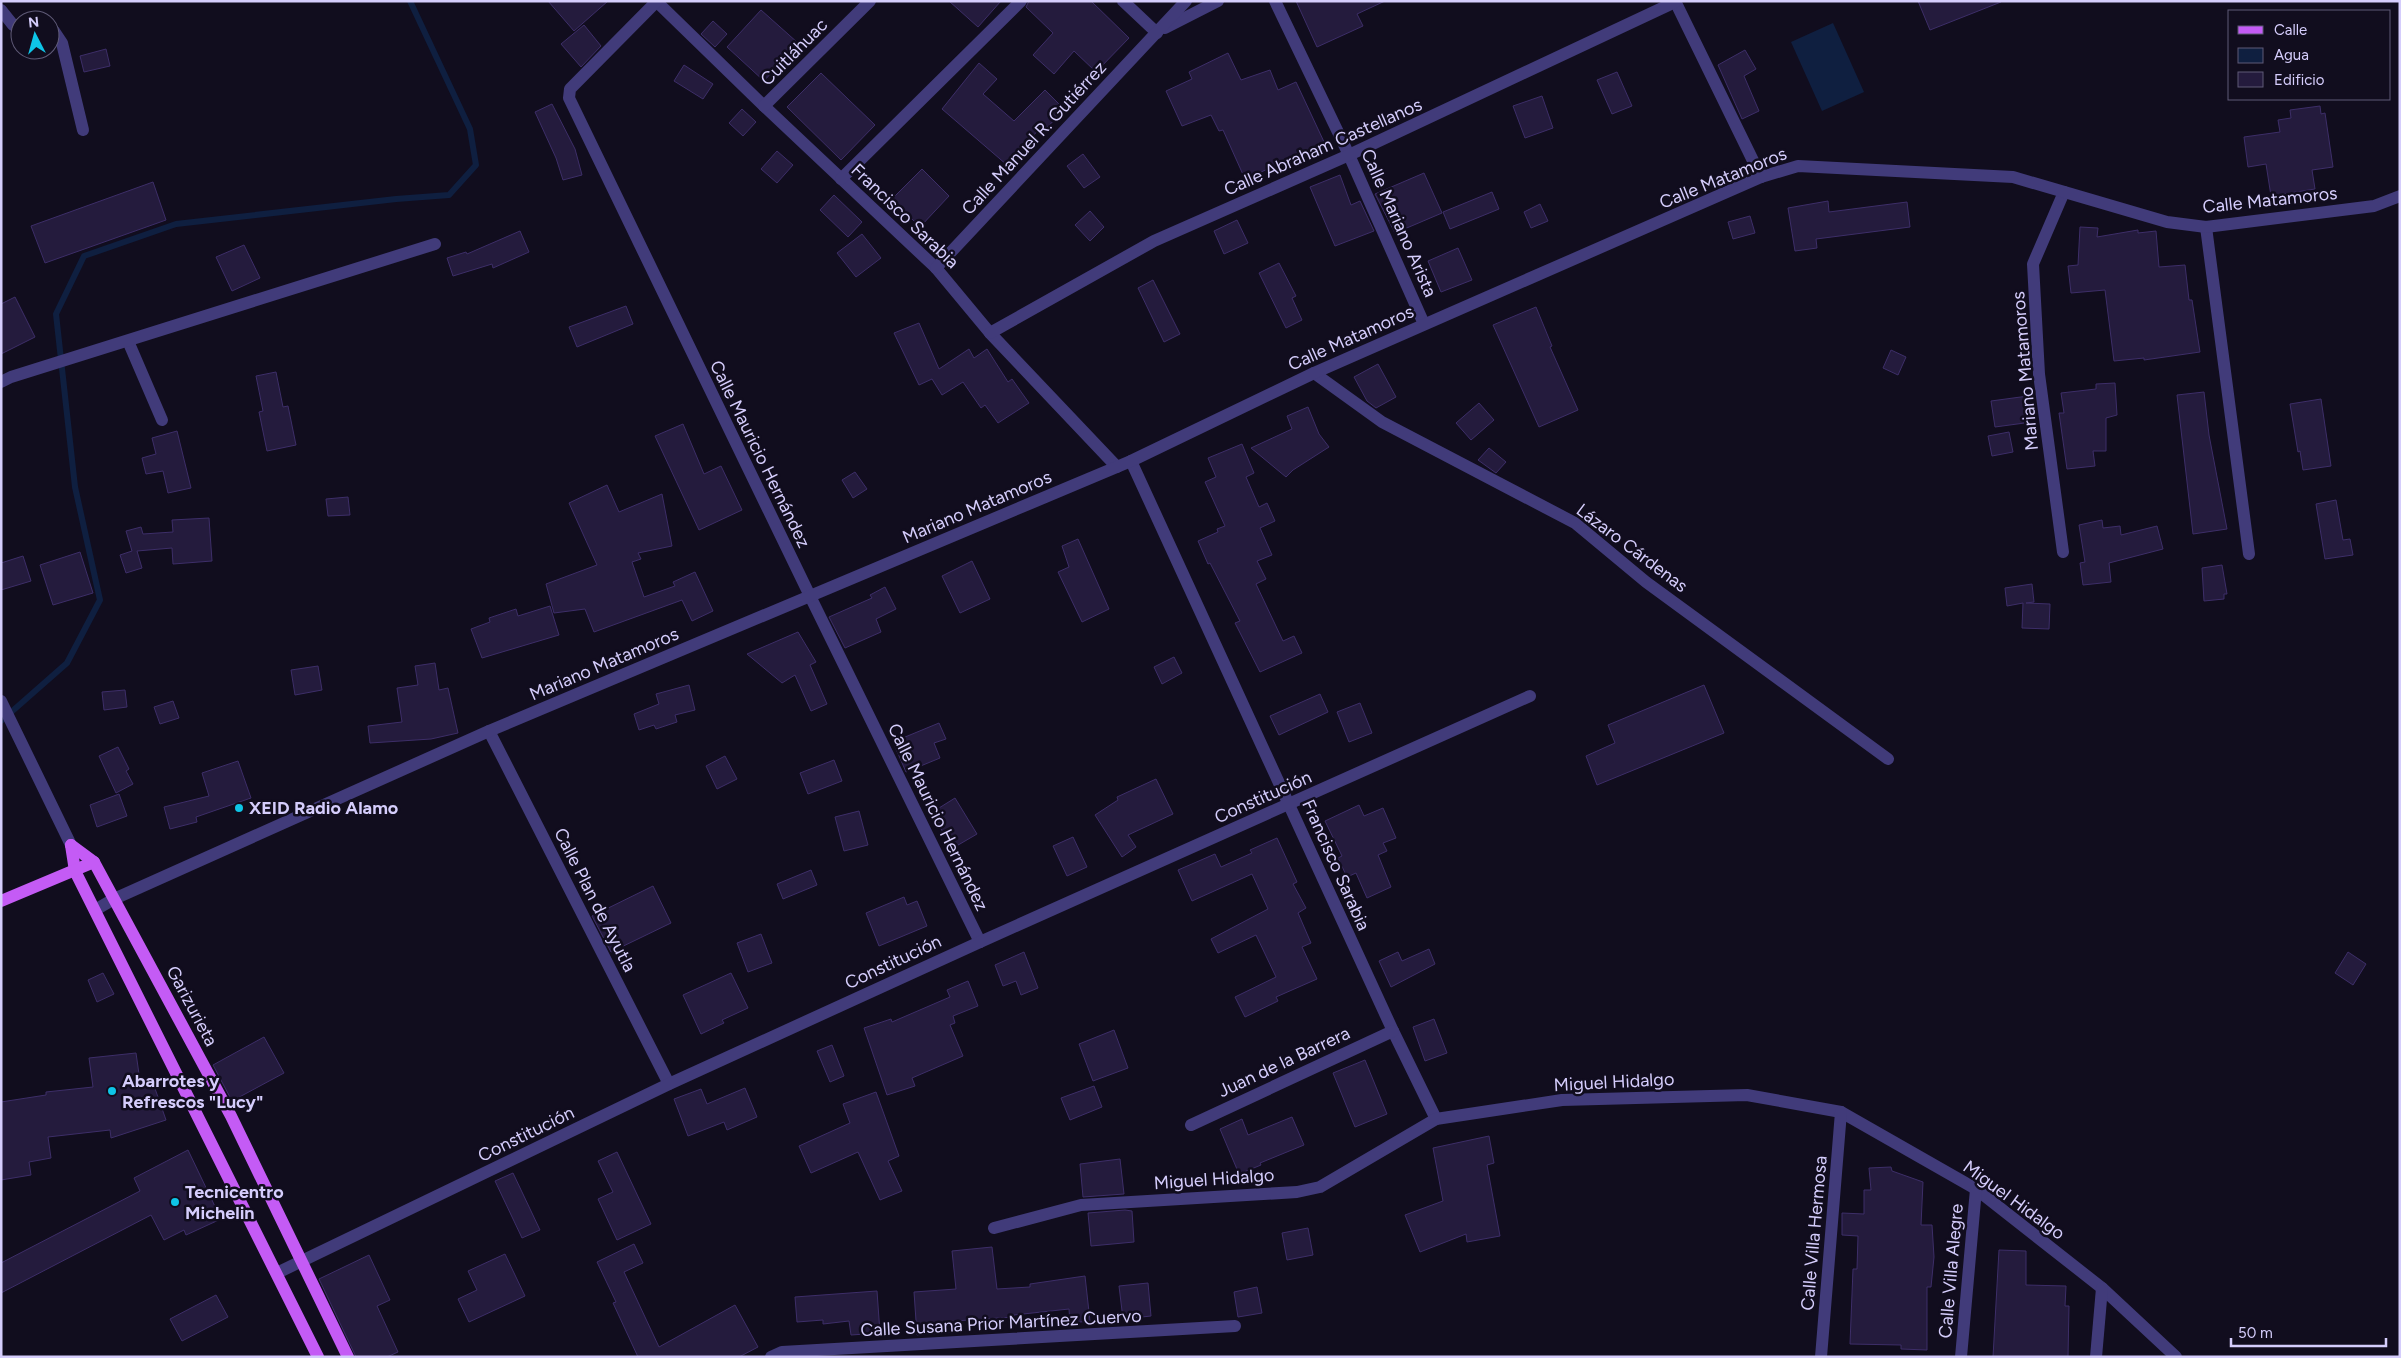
<svg xmlns="http://www.w3.org/2000/svg" width="2401" height="1358" viewBox="0 0 2401 1358" font-family="Figtree,sans-serif">
  <rect width="100%" height="100%" fill="#110d1e"/>
  <polygon fill="#0f1f40" points="1833,23 1864,92 1822,111 1791,42"/>
  <g fill="none" stroke-linecap="round" stroke-linejoin="round">
    <polyline stroke="#0f1f40" stroke-width="6" points="1,721 67,663 100,600 75,487 56,314 84,256 176,224 396,199 449,195 476,165 470,129 410,1"/>
  </g>
  <g fill="#241b3d" stroke="#3d2e68">
    <polygon points="548,1 608,1 574,31"/>
    <polygon points="949,1 1001,1 978,27"/>
    <polygon points="1029,1 1091,1 1129,38 1096,72 1074,51 1054,74 1033,55 1053,33 1026,7"/>
    <polygon points="1296,1 1385,1 1357,14 1363,26 1317,47"/>
    <polygon points="1918,1 2001,1 2001,2 1930,30"/>
    <polygon points="761,10 798,43 764,81 727,47"/>
    <polygon points="713,21 727,34 715,47 701,34"/>
    <polygon points="584,25 601,46 581,67 561,44"/>
    <polygon points="106,49 110,66 84,72 80,56"/>
    <polygon points="1745,50 1756,69 1744,76 1759,111 1742,119 1718,65"/>
    <polygon points="1228,53 1241,80 1270,70 1278,90 1296,82 1325,144 1245,179 1223,130 1219,131 1211,115 1182,126 1166,91 1192,79 1189,72"/>
    <polygon points="979,63 997,79 983,94 1014,121 1045,90 1065,110 1044,130 1041,127 1007,165 942,109"/>
    <polygon points="684,65 713,84 703,99 674,81"/>
    <polygon points="1617,72 1632,106 1612,114 1597,80"/>
    <polygon points="821,73 875,125 841,160 787,107"/>
    <polygon points="1542,96 1553,128 1525,138 1513,106"/>
    <polygon points="552,104 575,149 582,175 563,180 556,158 535,112"/>
    <polygon points="2320,106 2321,114 2325,113 2333,167 2312,170 2315,189 2271,196 2266,164 2248,167 2244,137 2280,132 2278,120 2291,118 2290,110"/>
    <polygon points="742,109 756,122 743,136 729,123"/>
    <polygon points="777,151 793,165 777,183 761,169"/>
    <polygon points="1083,154 1100,177 1084,188 1067,166"/>
    <polygon points="922,169 949,196 920,227 892,199"/>
    <polygon points="1424,173 1442,213 1395,233 1375,194"/>
    <polygon points="1340,175 1351,205 1360,201 1374,231 1335,246 1310,187"/>
    <polygon points="153,182 166,220 45,263 31,226"/>
    <polygon points="1492,192 1499,209 1450,229 1443,212"/>
    <polygon points="834,195 862,222 848,237 820,210"/>
    <polygon points="1828,201 1829,212 1907,202 1910,227 1816,239 1817,248 1795,251 1788,208"/>
    <polygon points="1540,204 1548,221 1531,228 1524,212"/>
    <polygon points="1090,211 1104,227 1090,241 1075,225"/>
    <polygon points="1750,216 1755,233 1733,239 1728,222"/>
    <polygon points="1237,220 1248,243 1224,254 1214,231"/>
    <polygon points="2080,227 2098,228 2097,237 2138,230 2138,233 2156,231 2159,267 2185,265 2189,300 2192,300 2200,352 2144,360 2144,358 2114,361 2105,290 2071,293 2068,266 2078,265"/>
    <polygon points="520,231 529,252 493,268 492,264 453,276 447,258 466,252 467,254"/>
    <polygon points="862,234 881,258 856,277 837,253"/>
    <polygon points="244,245 260,278 232,291 216,257"/>
    <polygon points="1458,248 1472,280 1441,292 1428,261"/>
    <polygon points="1279,263 1296,296 1292,298 1302,320 1286,328 1259,273"/>
    <polygon points="1153,280 1180,334 1164,342 1138,288"/>
    <polygon points="15,297 35,337 1,354 1,304"/>
    <polygon points="626,306 633,324 577,347 569,327"/>
    <polygon points="1536,307 1552,346 1550,347 1578,410 1539,427 1493,325"/>
    <polygon points="919,323 939,369 969,349 974,358 987,349 1008,382 1012,379 1029,403 998,423 985,405 981,408 963,382 942,395 932,379 919,385 894,333"/>
    <polygon points="1891,350 1906,357 1898,375 1883,368"/>
    <polygon points="1378,364 1396,397 1376,408 1367,401 1354,377"/>
    <polygon points="276,372 283,407 288,406 296,445 267,451 259,412 263,411 256,376"/>
    <polygon points="2115,383 2117,415 2106,418 2106,451 2093,451 2095,466 2067,469 2059,413 2064,413 2061,393 2096,389 2096,384"/>
    <polygon points="2204,392 2209,435 2227,529 2193,534 2177,395"/>
    <polygon points="2028,396 2032,422 1995,427 1991,401"/>
    <polygon points="2321,399 2331,466 2303,470 2300,451 2298,452 2290,404"/>
    <polygon points="1479,403 1494,420 1471,440 1456,423"/>
    <polygon points="1308,407 1319,434 1329,447 1293,470 1286,477 1251,448 1292,429 1287,416"/>
    <polygon points="683,424 704,474 721,466 742,510 699,530 655,436"/>
    <polygon points="177,431 191,488 168,493 163,471 146,474 142,458 156,454 152,438"/>
    <polygon points="2009,432 2013,452 1992,456 1988,436"/>
    <polygon points="1242,444 1254,473 1246,477 1259,507 1267,503 1275,521 1260,528 1272,555 1257,561 1266,579 1256,584 1283,641 1294,636 1302,653 1260,672 1235,623 1240,621 1210,563 1208,564 1198,541 1218,532 1217,529 1225,526 1205,482 1216,477 1208,458"/>
    <polygon points="1489,448 1506,462 1496,473 1478,460"/>
    <polygon points="855,472 867,489 853,498 842,480"/>
    <polygon points="607,485 619,512 662,494 672,546 638,553 641,559 632,562 644,597 675,586 673,582 695,572 713,611 692,621 682,600 594,632 585,609 554,613 546,584 597,565 569,503"/>
    <polygon points="348,497 350,515 328,516 326,499"/>
    <polygon points="2336,500 2343,540 2350,539 2353,555 2325,559 2316,504"/>
    <polygon points="209,518 212,561 173,564 172,548 137,551 142,568 126,573 120,555 132,551 126,531 141,527 143,534 173,532 172,520"/>
    <polygon points="2102,520 2103,528 2120,526 2121,535 2157,526 2163,549 2109,563 2111,582 2083,585 2080,563 2085,562 2079,525"/>
    <polygon points="1078,539 1109,609 1082,622 1058,572 1069,567 1062,546"/>
    <polygon points="80,552 93,593 53,605 40,565"/>
    <polygon points="23,556 31,581 1,590 1,563"/>
    <polygon points="972,561 990,599 960,613 942,576"/>
    <polygon points="2222,565 2227,594 2224,594 2224,599 2204,601 2202,568"/>
    <polygon points="2032,584 2034,602 2026,603 2050,604 2049,629 2022,628 2023,603 2007,606 2005,588"/>
    <polygon points="885,587 896,609 876,619 881,632 845,648 829,617 872,598 870,595"/>
    <polygon points="550,606 559,635 482,658 471,629 490,622 489,618 516,609 518,616"/>
    <polygon points="798,632 816,662 810,665 827,704 811,711 795,675 782,683 747,654"/>
    <polygon points="1174,657 1182,673 1162,684 1154,667"/>
    <polygon points="435,663 439,690 448,688 458,733 431,739 370,743 368,726 402,722 397,688 418,685 415,666"/>
    <polygon points="318,666 322,690 295,695 291,670"/>
    <polygon points="689,685 695,710 675,715 677,722 656,729 654,725 639,730 634,714 659,704 656,694"/>
    <polygon points="1704,685 1724,733 1597,785 1586,756 1615,743 1608,725"/>
    <polygon points="125,690 127,707 104,710 102,692"/>
    <polygon points="1320,694 1328,712 1279,735 1270,716"/>
    <polygon points="173,701 179,718 160,724 154,707"/>
    <polygon points="1360,703 1372,733 1349,742 1337,712"/>
    <polygon points="939,723 946,739 934,743 940,758 906,772 893,742"/>
    <polygon points="118,747 129,769 126,771 133,784 116,793 99,756"/>
    <polygon points="725,756 737,779 717,789 706,766"/>
    <polygon points="834,760 842,781 808,794 800,773"/>
    <polygon points="238,761 251,798 196,817 197,822 170,829 164,807 209,796 202,773"/>
    <polygon points="1156,779 1173,814 1128,835 1136,847 1122,857 1095,815 1118,800 1117,797"/>
    <polygon points="119,794 127,816 97,827 90,805"/>
    <polygon points="955,798 977,834 953,848 931,813"/>
    <polygon points="1359,805 1364,816 1383,808 1396,838 1383,843 1387,851 1378,855 1391,887 1367,898 1356,873 1347,877 1338,858 1342,856 1325,821"/>
    <polygon points="859,811 868,845 844,851 835,817"/>
    <polygon points="1073,837 1087,867 1067,876 1053,846"/>
    <polygon points="1277,838 1297,882 1293,884 1306,908 1298,913 1311,943 1302,947 1317,979 1276,997 1278,1001 1245,1017 1235,997 1276,977 1256,935 1218,953 1211,939 1268,909 1252,874 1192,901 1178,870 1215,854 1221,867 1252,853 1250,850"/>
    <polygon points="811,870 817,885 783,899 777,884"/>
    <polygon points="653,886 671,923 611,952 592,916"/>
    <polygon points="904,897 907,905 917,901 927,926 879,946 866,913"/>
    <polygon points="761,934 772,963 748,972 737,943"/>
    <polygon points="1429,949 1435,964 1391,987 1379,961 1398,952 1402,961"/>
    <polygon points="1024,952 1038,988 1021,995 1016,981 1003,986 995,965"/>
    <polygon points="2348,952 2366,964 2353,985 2335,973"/>
    <polygon points="103,973 114,994 97,1002 88,980"/>
    <polygon points="731,973 748,1008 722,1020 724,1023 701,1034 683,995"/>
    <polygon points="968,981 978,1006 953,1016 955,1023 950,1025 963,1056 912,1078 915,1086 887,1095 864,1028 891,1019 892,1022 950,997 947,990"/>
    <polygon points="1434,1019 1447,1053 1425,1061 1413,1027"/>
    <polygon points="1114,1030 1128,1068 1093,1081 1079,1044"/>
    <polygon points="264,1037 284,1073 232,1101 213,1065"/>
    <polygon points="832,1045 844,1076 830,1082 817,1051"/>
    <polygon points="136,1053 140,1081 152,1080 166,1120 111,1138 110,1130 48,1137 51,1158 29,1162 31,1175 1,1180 1,1102 46,1095 46,1092 93,1087 89,1058"/>
    <polygon points="1365,1060 1387,1114 1355,1127 1333,1073"/>
    <polygon points="1094,1086 1102,1107 1070,1120 1061,1098"/>
    <polygon points="745,1088 757,1117 727,1130 724,1122 688,1136 674,1099 701,1089 707,1104"/>
    <polygon points="876,1092 899,1156 888,1161 902,1191 880,1200 858,1152 811,1173 799,1146 850,1123 843,1104"/>
    <polygon points="1292,1117 1304,1145 1260,1163 1261,1165 1239,1174 1220,1129 1242,1119 1248,1135"/>
    <polygon points="1489,1136 1494,1163 1487,1165 1500,1236 1467,1242 1466,1234 1420,1252 1405,1215 1443,1201 1433,1148"/>
    <polygon points="188,1150 221,1219 186,1235 184,1230 164,1240 151,1215 1,1293 1,1263 140,1191 134,1178"/>
    <polygon points="617,1152 651,1224 617,1240 598,1199 613,1192 598,1161"/>
    <polygon points="1120,1159 1124,1194 1083,1197 1080,1164"/>
    <polygon points="1891,1167 1892,1171 1923,1182 1921,1225 1932,1225 1934,1257 1931,1287 1927,1287 1927,1350 1901,1349 1901,1345 1850,1344 1853,1269 1857,1269 1858,1236 1842,1235 1842,1213 1864,1214 1864,1190 1871,1190 1869,1168"/>
    <polygon points="513,1173 540,1230 522,1238 495,1181"/>
    <polygon points="1125,1210 1132,1211 1134,1242 1091,1246 1088,1213"/>
    <polygon points="1308,1228 1313,1255 1287,1260 1282,1233"/>
    <polygon points="634,1244 643,1263 624,1272 659,1347 735,1305 758,1347 739,1357 638,1357 613,1303 616,1302 597,1262"/>
    <polygon points="992,1247 997,1289 1030,1287 1030,1284 1085,1276 1090,1321 1070,1323 1069,1309 1014,1315 1014,1317 955,1321 956,1332 917,1335 914,1292 956,1289 952,1251"/>
    <polygon points="1999,1250 2026,1251 2026,1285 2066,1286 2065,1306 2069,1306 2068,1357 1993,1357"/>
    <polygon points="505,1254 525,1296 469,1322 458,1299 477,1290 468,1271"/>
    <polygon points="369,1255 390,1300 377,1306 398,1352 387,1357 356,1357 319,1279"/>
    <polygon points="1148,1283 1151,1316 1123,1319 1119,1286"/>
    <polygon points="1257,1287 1262,1313 1238,1317 1234,1292"/>
    <polygon points="877,1291 880,1333 851,1335 849,1321 823,1324 823,1320 797,1322 795,1297"/>
    <polygon points="216,1295 228,1317 182,1341 170,1319"/>
  </g>
  <g fill="none" stroke-linecap="round" stroke-linejoin="round">
    <g stroke="#413b7a" stroke-width="12">
      <polyline points="656,1 764,106 936,268 990,333 1117,467"/>
      <polyline points="657,1 570,89 569,98 810,596 980,942"/>
      <polyline points="1123,1 1157,33"/>
      <polyline points="1275,1 1349,155 1424,324"/>
      <polyline points="1675,1 1761,177"/>
      <polyline points="1,10 13,25 20,26"/>
      <polyline points="1165,28 1218,1"/>
      <polyline points="50,30 54,31 62,43 83,130"/>
      <polyline points="764,106 870,1"/>
      <polyline points="841,179 1021,1"/>
      <polyline points="2206,227 2249,554"/>
      <polyline points="936,268 1186,1"/>
      <polyline points="990,333 1154,241 1349,155 1675,2"/>
      <polyline points="128,341 162,420"/>
      <polyline points="1314,373 1382,422 1575,523 1646,582 1888,759"/>
      <polyline points="1,382 11,377 435,244"/>
      <polyline points="1131,461 1393,1031 1436,1119"/>
      <polyline points="2063,552 2039,374 2033,264 2064,192"/>
      <polyline points="1,701 71,845"/>
      <polyline points="489,731 669,1084"/>
      <polyline points="95,910 114,899 489,731 1131,461 1314,373 1761,177 1798,166 2013,177 2167,222 2206,227 2374,206 2400,196"/>
      <polyline points="1191,1125 1393,1031"/>
      <polyline points="994,1228 1081,1205 1297,1192 1320,1187 1436,1119 1562,1100 1747,1095 1841,1112 1976,1189 2102,1288 2176,1357"/>
      <polyline points="277,1273 669,1084 980,942 1530,696"/>
      <polyline points="771,1357 782,1352 1235,1326"/>
      <polyline points="1821,1357 1841,1112"/>
      <polyline points="1961,1357 1976,1189"/>
      <polyline points="2096,1357 2102,1288"/>
    </g>
    <g stroke="#c45bf5" stroke-width="12">
      <polyline points="71,845 94,862 231,1116 348,1357"/>
      <polyline points="71,845 75,871 318,1357"/>
      <polyline points="1,901 94,862"/>
    </g>
  </g>
  <g fill="#0ec5e7" stroke="#110d1e" stroke-width="2">
    <circle cx="239" cy="808" r="5"/>
    <circle cx="112" cy="1091" r="5"/>
    <circle cx="175" cy="1202" r="5"/>
  </g>
  <g text-anchor="middle" stroke-width="5" stroke-linejoin="round" paint-order="stroke">
    <g font-size="18" fill="#d5cdfc" stroke="#110d1e">
      <text transform="translate(794 52) rotate(-45)" y="6">Cuitláhuac</text>
      <text transform="translate(1034 138) rotate(-47)" y="6">Calle Manuel R. Gutiérrez</text>
      <text transform="translate(1323 147) rotate(-24)" y="6">Calle Abraham Castellanos</text>
      <text transform="translate(1723 178) rotate(-22)" y="6">Calle Matamoros</text>
      <text transform="translate(2270 200) rotate(-6)" y="6">Calle Matamoros</text>
      <text transform="translate(905 216) rotate(44)" y="6">Francisco Sarabia</text>
      <text transform="translate(1399 223) rotate(66)" y="6">Calle Mariano Arista</text>
      <text transform="translate(1351 338) rotate(-24)" y="6">Calle Matamoros</text>
      <text transform="translate(2025 371) rotate(-95)" y="6">Mariano Matamoros</text>
      <text transform="translate(760 454) rotate(64)" y="6">Calle Mauricio Hernández</text>
      <text transform="translate(977 507) rotate(-23)" y="6">Mariano Matamoros</text>
      <text transform="translate(1632 548) rotate(37)" y="6">Lázaro Cárdenas</text>
      <text transform="translate(604 664) rotate(-23)" y="6">Mariano Matamoros</text>
      <text transform="translate(1263 797) rotate(-24)" y="6">Constitución</text>
      <text transform="translate(938 817) rotate(64)" y="6">Calle Mauricio Hernández</text>
      <text transform="translate(1336 865) rotate(66)" y="6">Francisco Sarabia</text>
      <text transform="translate(595 900) rotate(63)" y="6">Calle Plan de Ayutla</text>
      <text transform="translate(893 962) rotate(-25)" y="6">Constitución</text>
      <text transform="translate(192 1006) rotate(62)" y="6">Garizurieta</text>
      <text transform="translate(1284 1062) rotate(-25)" y="6">Juan de la Barrera</text>
      <text transform="translate(1614 1082) rotate(-3)" y="6">Miguel Hidalgo</text>
      <text transform="translate(526 1134) rotate(-26)" y="6">Constitución</text>
      <text transform="translate(1214 1179) rotate(-4)" y="6">Miguel Hidalgo</text>
      <text transform="translate(2014 1200) rotate(36)" y="6">Miguel Hidalgo</text>
      <text transform="translate(1814 1233) rotate(-85)" y="6">Calle Villa Hermosa</text>
      <text transform="translate(1951 1271) rotate(-85)" y="6">Calle Villa Alegre</text>
      <text transform="translate(1001 1323) rotate(-3)" y="6">Calle Susana Prior Martínez Cuervo</text>
    </g>
    <g font-size="18" font-weight="bold" fill="#d5cdfc" stroke="#110d1e" text-anchor="start">
      <text x="249" y="814">XEID Radio Alamo</text>
      <text x="122" y="1087">Abarrotes y<tspan x="122" dy="21">Refrescos "Lucy"</tspan></text>
      <text x="185" y="1198">Tecnicentro<tspan x="185" dy="21">Michelin</tspan></text>
    </g>
  </g>
  <rect width="2401" height="1358" fill="none" stroke="#d5cdfc" stroke-width="5"/>
  <rect x="2228" y="10" width="162" height="90" fill="#110d1e" stroke="#5f5a77"/>
  <rect x="2238" y="26" width="25" height="8" fill="#c45bf5" stroke="#5f5a77"/>
  <text x="2274" y="35" font-size="15" fill="#d5cdfc">Calle</text>
  <rect x="2238" y="48" width="25" height="15" fill="#0f1f40" stroke="#5f5a77"/>
  <text x="2274" y="60" font-size="15" fill="#d5cdfc">Agua</text>
  <rect x="2238" y="72" width="25" height="15" fill="#241b3d" stroke="#5f5a77"/>
  <text x="2274" y="85" font-size="15" fill="#d5cdfc">Edificio</text>
  <g transform="translate(35 35) rotate(354)"><circle r="24" fill="#110d1e" stroke="#5f5a77"/>
  <path d="M0-4L9 19L0 12L-9 19Z" fill="#0ec5e7"/>
  <text y="-8" font-size="14" font-weight="bold" text-anchor="middle" fill="#d5cdfc">N</text>
  </g>
  <path d="M2231 1338v8h155v-8" fill="none" stroke="#d5cdfc" stroke-width="2.5"/>
  <text x="2238" y="1338" font-size="15" fill="#d5cdfc" stroke="#110d1e" stroke-width="4" paint-order="stroke">50 m</text>
</svg>
